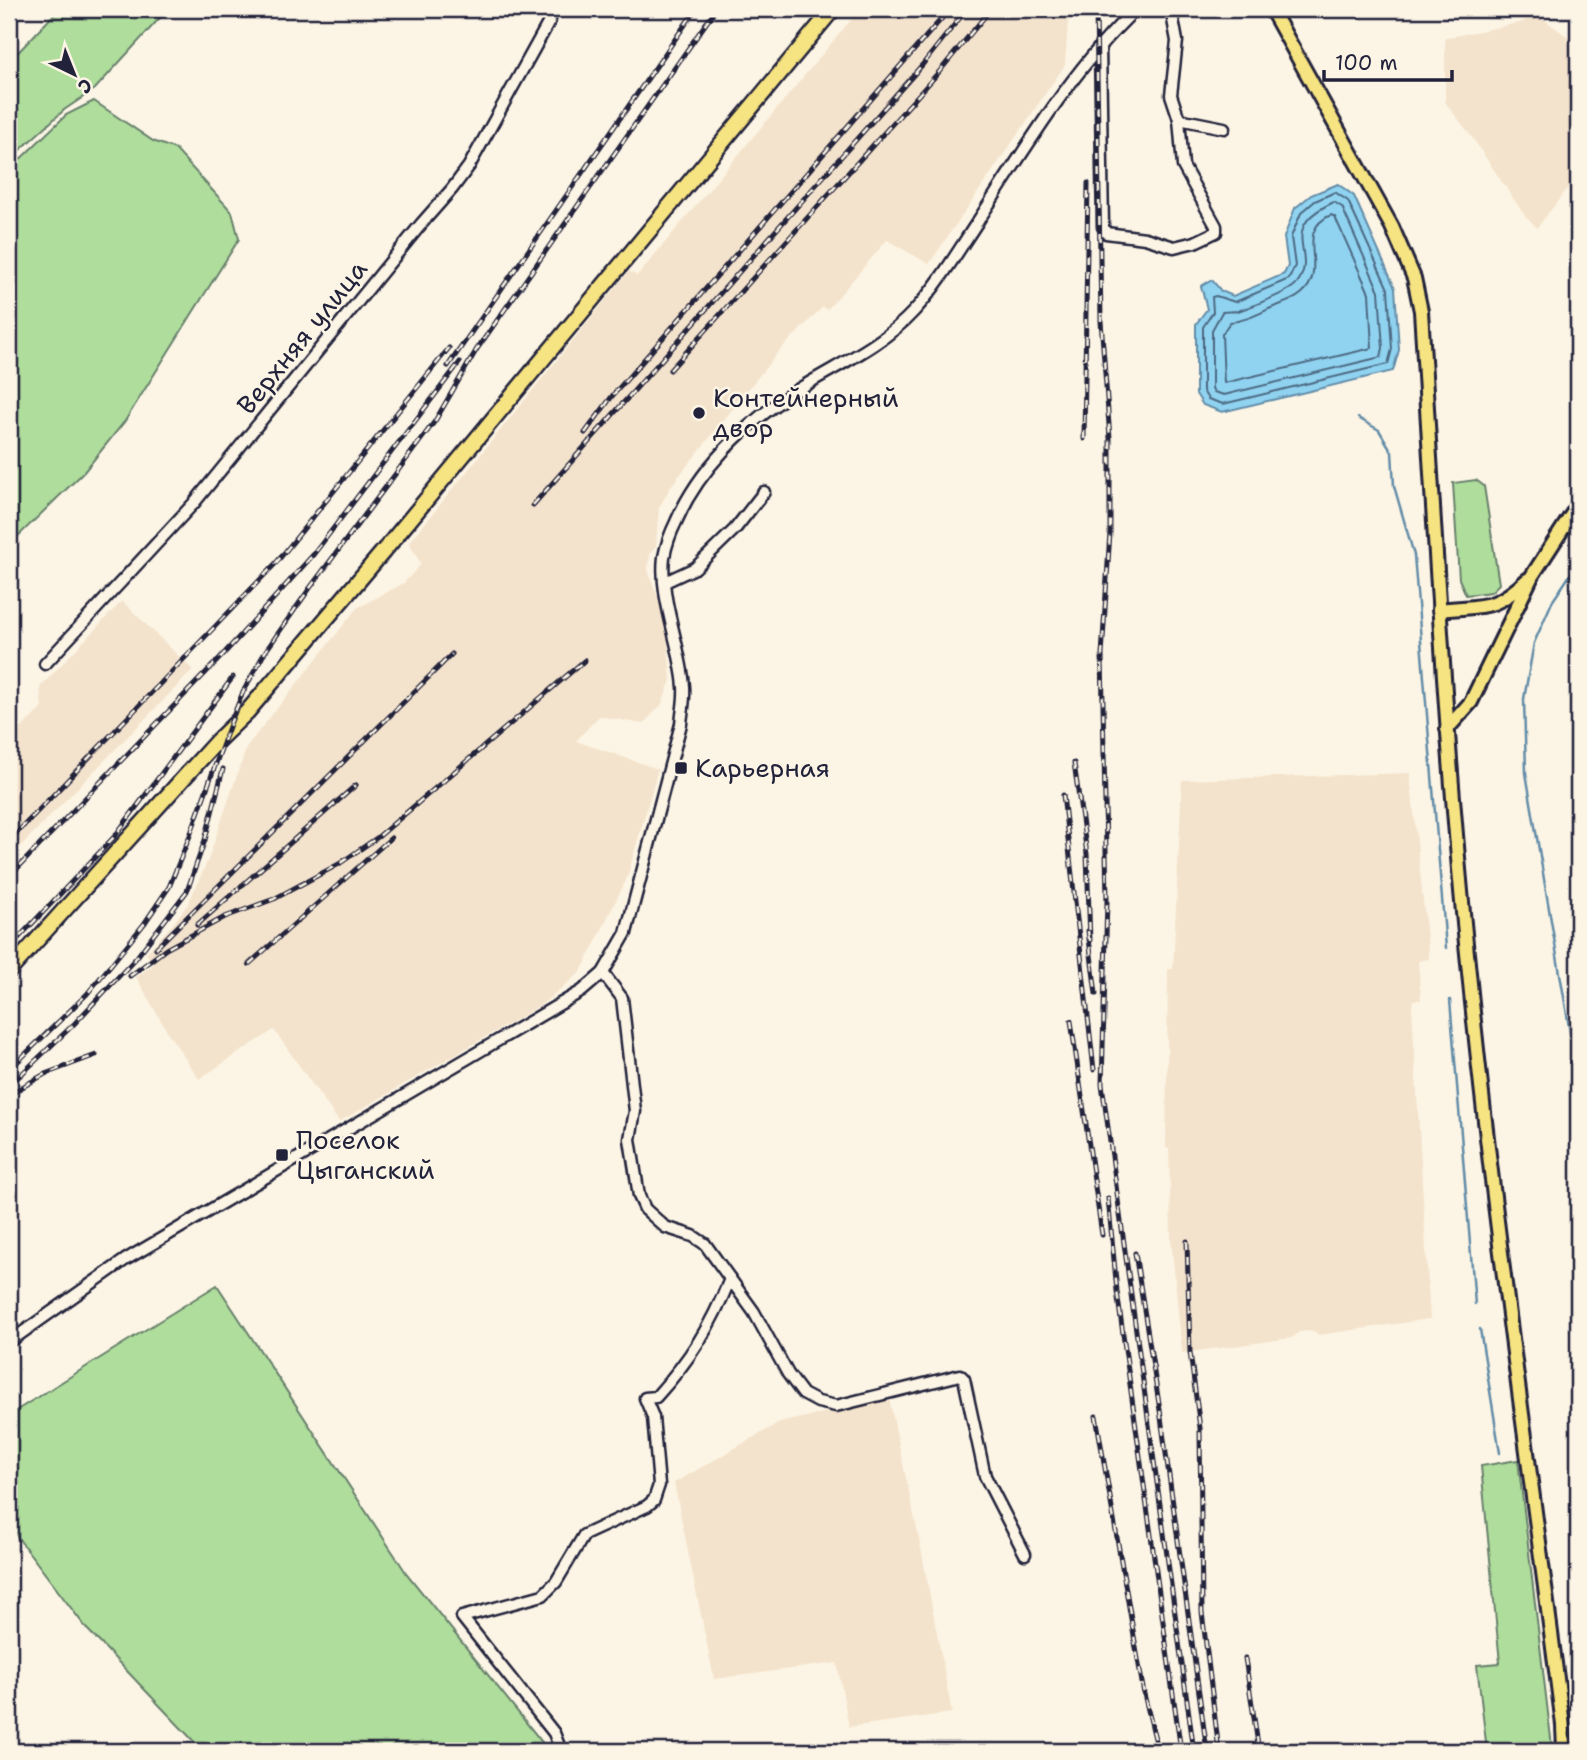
<svg xmlns="http://www.w3.org/2000/svg" width="1587" height="1760" viewBox="0 0 1587 1760" font-family="'Shantell Sans',sans-serif">
  <rect width="100%" height="100%" fill="#fcf5e5"/>
  <filter id="ink" filterUnits="userSpaceOnUse"><feTurbulence type="fractalNoise" baseFrequency=".0143" numOctaves="2"/><feDisplacementMap in="SourceGraphic" scale="14" xChannelSelector="R" yChannelSelector="G"/><feConvolveMatrix kernelMatrix="1 2 1 2 8 2 1 2 1" color-interpolation-filters="sRGB"/></filter>
  <g filter="url(#ink)">
    <g fill="#f4e3cc">
      <polygon points="860,9 1069,9 1065,65 929,264 887,240 827,310 823,307 779,351 671,486 659,508 656,546 650,554 648,570 666,621 671,680 662,704 643,724 599,716 576,741 658,769 627,878 581,972 541,1005 339,1122 274,1030 199,1079 168,1033 136,977 153,965 146,953 172,925 188,904 208,860 247,746 357,608 404,583 421,564 409,543 629,271 637,276"/>
      <polygon points="1532,11 1578,44 1578,175 1537,228 1523,213 1469,133 1445,102 1445,38 1523,22"/>
      <polygon points="122,601 193,670 9,858 9,740 42,708 40,687"/>
      <polygon points="1410,773 1429,959 1418,961 1421,1000 1413,1000 1412,1006 1430,1319 1319,1335 1313,1331 1299,1332 1292,1338 1182,1353 1171,1239 1169,1149 1166,1148 1168,969 1173,969 1182,780"/>
      <polygon points="889,1398 921,1548 952,1713 849,1727 837,1663 714,1679 674,1483 779,1423"/>
    </g>
    <g fill="#afdd9c" stroke="#68806c" stroke-width="2">
      <polygon points="59,9 168,9 95,89 64,110 9,160 9,62"/>
      <polygon points="94,101 153,141 175,149 232,212 239,239 125,421 84,472 9,545 9,170 66,115"/>
      <polygon points="1476,480 1484,486 1499,584 1491,592 1466,595 1459,579 1453,483"/>
      <polygon points="217,1285 407,1574 549,1751 203,1751 87,1629 9,1526 9,1415"/>
      <polygon points="1518,1460 1552,1747 1531,1751 1487,1751 1477,1665 1500,1663 1481,1466"/>
    </g>
    <polygon fill="#8fd3f0" stroke="#638ca8" stroke-width="2" points="1338,184 1354,196 1395,288 1399,350 1393,371 1222,412 1203,405 1196,394 1196,324 1207,309 1201,286 1212,280 1221,291 1233,296 1284,274 1288,266 1284,237 1295,208 1311,195"/>
    <g fill="none" stroke-linecap="round" stroke-linejoin="round">
      <g stroke="#4e6983" stroke-width="2">
        <polygon points="1335,192 1348,201 1388,289 1392,349 1388,364 1223,404 1208,399 1203,391 1203,327 1213,312 1212,297 1216,296 1235,302 1289,279 1295,266 1291,237 1301,213 1315,201"/>
        <path d="M1334,202L1342,207L1379,291L1383,348L1381,357L1224,395L1214,392L1212,388V330L1222,312C1227,311 1232,312 1238,311C1250,307 1291,292 1297,283C1320,253 1274,229 1334,202Z"/>
        <path d="M1331,215L1335,217L1369,293L1372,348L1224,383L1222,334L1230,322C1245,321 1258,314 1271,308C1281,304 1293,301 1301,294C1331,270 1292,232 1331,215Z"/>
      </g>
      <g stroke="#638ca8" stroke-width="2.5">
        <polyline points="1358,418 1379,430 1392,452 1394,486 1414,555 1446,948"/>
        <polyline points="1578,563 1552,602 1534,643 1524,699 1526,773 1578,1080"/>
        <polyline points="1450,1000 1475,1304"/>
        <polyline points="1480,1329 1500,1453"/>
      </g>
      <defs>
        <g id="minor">
          <polyline points="1171,9 1177,41 1171,95 1179,119 1224,128"/>
          <polyline points="1100,45 1103,227 1106,233 1145,238 1174,247 1195,242 1216,232 1216,226 1183,166 1179,119"/>
          <polyline points="665,582 695,568 735,529 764,492"/>
          <polyline points="45,664 194,503 422,223 452,189 469,166 550,20 551,9"/>
          <polyline points="603,973 622,998 635,1111 630,1139 639,1196 645,1209 665,1227 693,1236 705,1244 754,1312 788,1374 803,1394 818,1402 836,1406 960,1375 964,1379 985,1476 1025,1554"/>
          <path d="M9,1342L125,1260L582,991L603,973L626,933L681,724C682,712 685,699 684,687C681,646 659,598 664,557C666,546 671,532 676,522C698,470 744,425 791,394C832,367 880,348 914,311C939,284 958,251 978,221C1026,148 1072,69 1136,9"/>
          <path d="M561,1751L554,1733L462,1617L543,1595L556,1582L584,1535L647,1506L654,1500L659,1485L653,1417L645,1398L656,1397C691,1358 710,1328 730,1279"/>
        </g>
        <g id="major">
          <path d="M1271,9L1392,227L1414,278L1421,311C1435,532 1446,753 1469,973C1494,1224 1531,1474 1563,1725L1564,1751"/>
          <path d="M1439,610C1482,605 1493,612 1527,580"/>
          <polyline points="1447,729 1471,702 1532,576 1578,505"/>
        </g>
        <polyline id="highway" points="9,971 217,741 247,712 387,547 833,9"/>
      </defs>
      <use href="#minor" stroke="#22223b" stroke-width="15"/>
      <use href="#major" stroke="#22223b" stroke-width="18"/>
      <use href="#highway" stroke="#22223b" stroke-width="19"/>
      <use href="#minor" stroke="#fcf5e5" stroke-width="10"/>
      <use href="#major" stroke="#f6e381" stroke-width="12"/>
      <use href="#highway" stroke="#f6e381" stroke-width="14"/>
      <defs>
        <g id="rail">
          <polyline points="1096,9 1101,321 1110,438 1110,532 1102,655 1107,900 1102,1084 1194,1751"/>
          <polyline points="448,366 696,9"/>
          <polyline points="670,370 939,72 991,9"/>
          <polyline points="585,433 613,395 950,9"/>
          <polyline points="1084,439 1088,183"/>
          <polyline points="533,505 923,64 967,9"/>
          <polyline points="1074,763 1087,854 1090,941"/>
          <polyline points="1063,795 1094,1070"/>
          <polyline points="9,841 276,563 449,348"/>
          <polyline points="9,877 220,658 313,555 460,362"/>
          <polyline points="197,925 356,785"/>
          <polyline points="1088,931 1096,994"/>
          <polyline points="9,948 115,836 233,677"/>
          <polyline points="156,948 452,654"/>
          <polyline points="249,964 391,838"/>
          <polyline points="130,976 166,949 225,917 274,899 339,864 378,837 585,660"/>
          <polyline points="1071,1021 1102,1235"/>
          <polyline points="9,1070 87,994 144,924 169,887 191,833 230,724 243,692 265,652 310,588 435,421 477,349 716,9"/>
          <polyline points="9,1086 74,1024 136,958 187,891 205,840 223,769"/>
          <polyline points="10,1094 45,1074 96,1055"/>
          <polyline points="1108,1198 1117,1291 1181,1751"/>
          <polyline points="1187,1241 1190,1352 1200,1428 1202,1612 1219,1751"/>
          <polyline points="1135,1253 1160,1410 1207,1751"/>
          <polyline points="1096,1416 1144,1694 1158,1751"/>
          <polyline points="1245,1658 1259,1751"/>
        </g>
      </defs>
      <use href="#rail" stroke="#22223b" stroke-width="5"/>
      <use href="#rail" stroke="#fcf5e5" stroke-width="2.5" stroke-dasharray="8" stroke-linecap="butt"/>
    </g>
  </g>
  <g fill="#22223b" stroke="#fcf5e5" stroke-width="2.5">
    <circle cx="699" cy="413" r="7"/>
    <rect x="674" y="761" width="14" height="14" rx="3.5"/>
    <rect x="275" y="1148" width="14" height="14" rx="3.5"/>
  </g>
  <g text-anchor="middle" stroke-width="5" stroke-linejoin="round" paint-order="stroke">
    <g font-size="26" fill="#22223b" stroke="#fcf5e5">
      <text transform="translate(302 337) rotate(-51)" y="9">Верхняя улица</text>
    </g>
    <g font-size="26" fill="#22223b" stroke="#fcf5e5" text-anchor="start">
      <text x="713" y="407">Контейнерный<tspan x="713" dy="30">двор</tspan></text>
      <text x="695" y="777">Карьерная</text>
      <text x="296" y="1149">Поселок<tspan x="296" dy="30">Цыганский</tspan></text>
    </g>
  </g>
  <rect width="1587" height="1760" fill="none" stroke="#fcf5e5" stroke-width="35"/>
  <rect x="18" y="18" width="1552" height="1725" fill="none" stroke="#22223b" stroke-width="2.5" filter="url(#ink)"/>
  <g transform="translate(74 74) rotate(137)" stroke="#fcf5e5" stroke-width="5" paint-order="stroke">
  <path d="M0-5L12 26L0 18L-12 26Z" fill="#22223b"/>
  <text y="-10" font-size="19" font-weight="bold" text-anchor="middle" fill="#22223b">С</text>
  </g>
  <path d="M1324 70v10h128v-10" fill="none" stroke="#22223b" stroke-width="3.5"/>
  <text x="1335" y="70" font-size="21" fill="#22223b" stroke="#fcf5e5" stroke-width="5" paint-order="stroke">100 m</text>
</svg>
